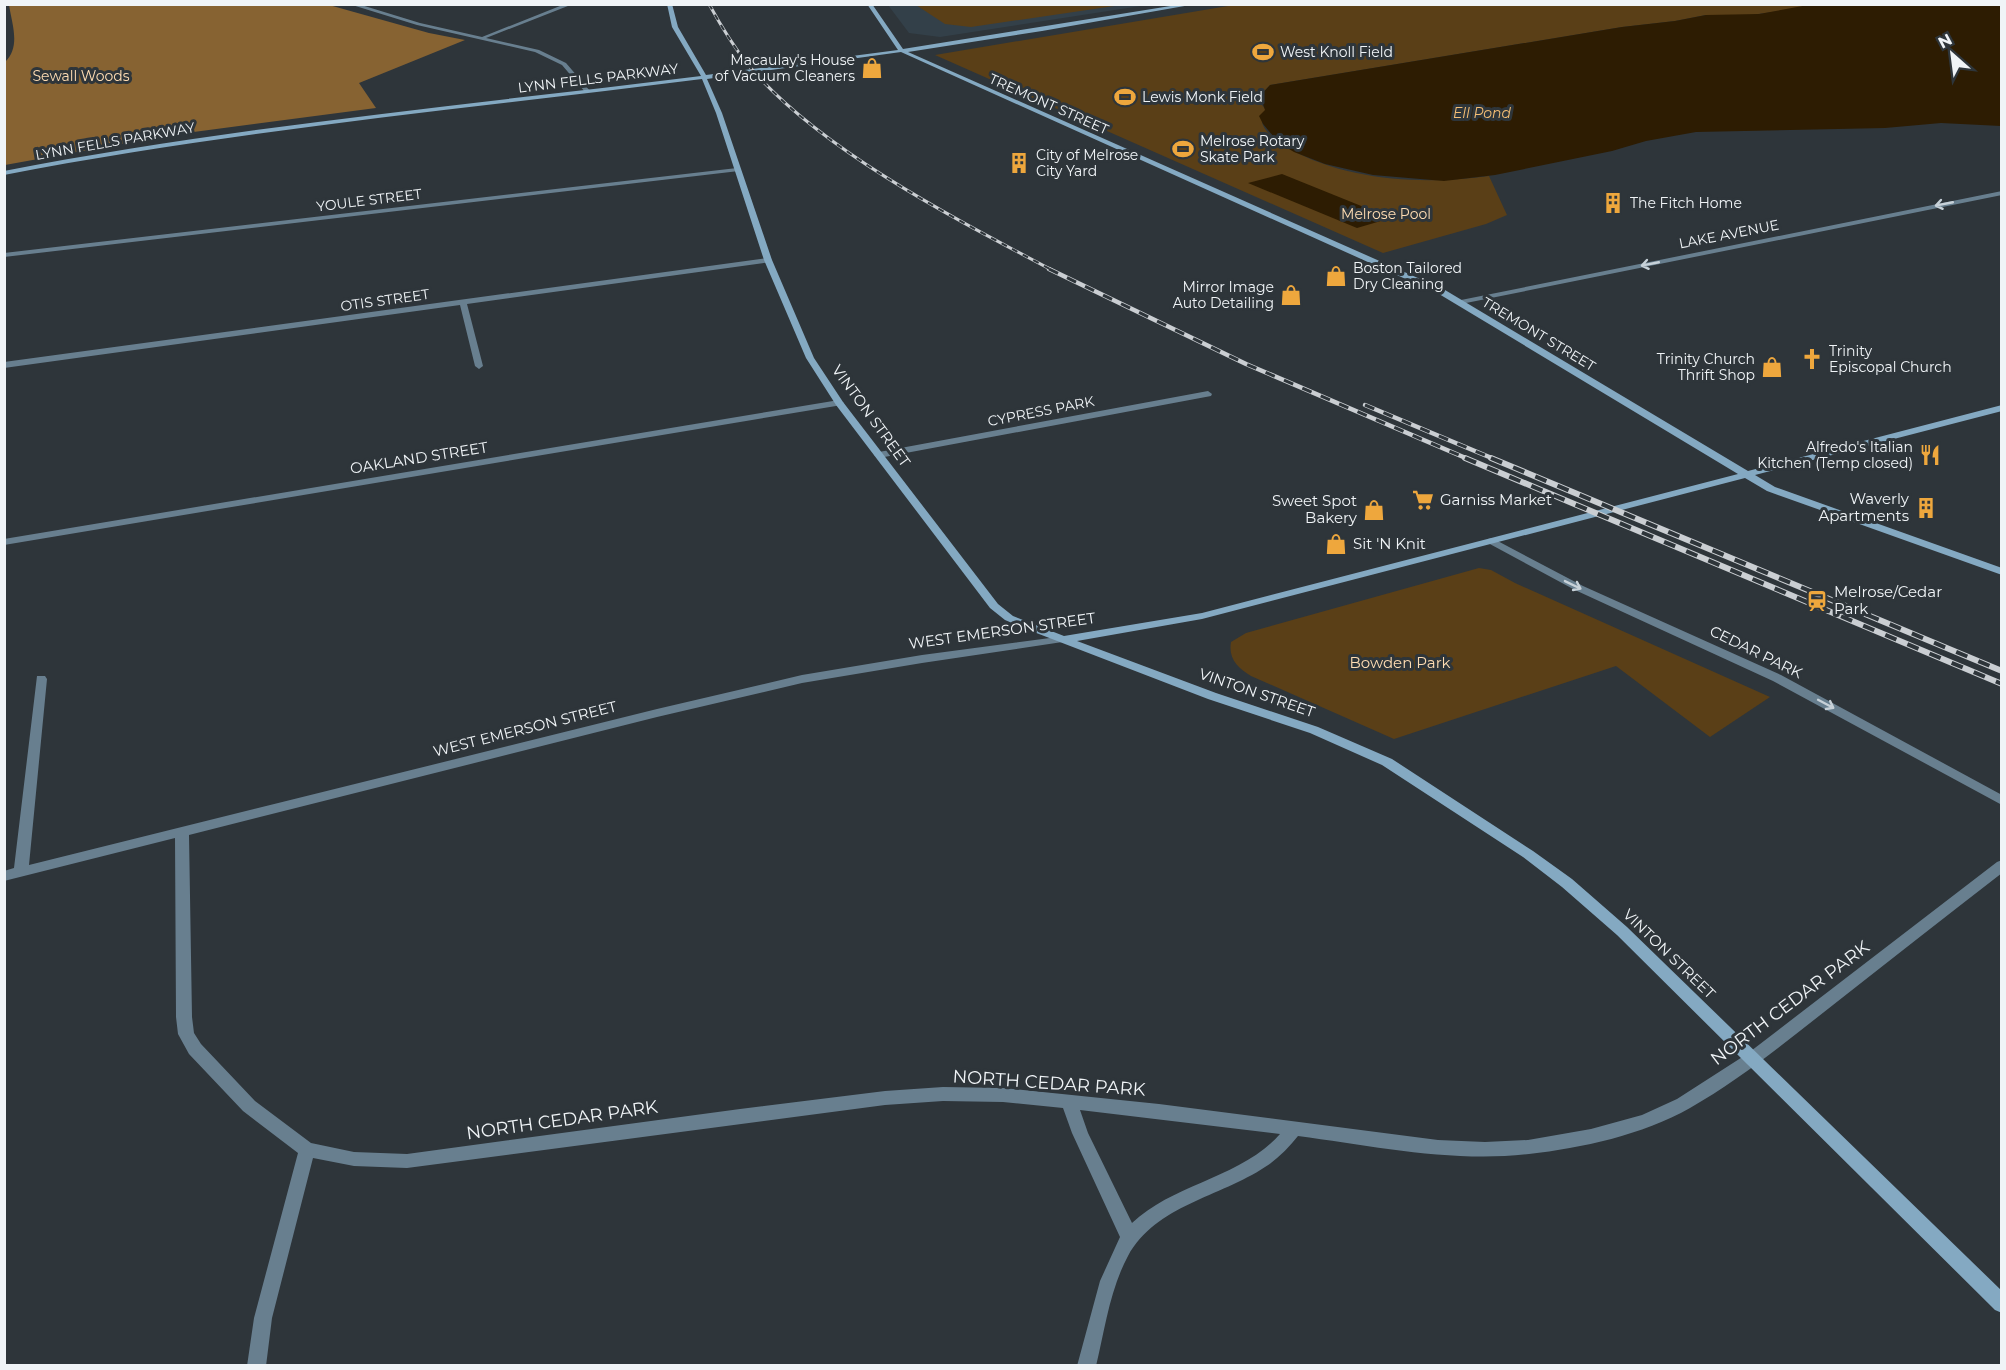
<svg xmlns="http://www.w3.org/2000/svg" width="2006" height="1370" viewBox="0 0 2006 1370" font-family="Montserrat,sans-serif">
  <rect width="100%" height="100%" fill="#2e353a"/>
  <polygon fill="#334049" points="888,5 1147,5 940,37 909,33"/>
  <g fill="#5a3f17">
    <path d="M1808,4L1803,8L1751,15H1706L1675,21L1622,27L1270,85L1261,94L1262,105L1266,110C1264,113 1262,115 1262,118C1260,130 1279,143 1288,148C1346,181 1424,185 1489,176L1507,215L1486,224L1383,253L935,55L1234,5Z"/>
    <polygon points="916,5 1121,5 971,27 945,24"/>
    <path d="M1479,568L1491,570L1515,583L1770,697L1710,737L1616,666L1394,739L1251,676C1238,668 1228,659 1231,642L1246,633Z"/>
  </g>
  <path fill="#876332" d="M9,5H329L429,33L465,40L359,83L376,108L171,135L5,165V62C21,47 12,24 9,5Z"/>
  <g fill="#2d1c02">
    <polygon points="1808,5 2001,5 2001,126 1941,123 1885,128 1696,132 1646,141 1612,151 1495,175 1444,181 1373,175 1325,164 1294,152 1279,143 1263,124 1259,116 1265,110 1260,96 1270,85 1622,27 1675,21 1706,15 1759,14"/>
    <polygon points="1282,174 1391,218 1357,228 1248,183"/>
  </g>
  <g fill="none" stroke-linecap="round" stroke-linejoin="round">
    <g fill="#687f8f" fill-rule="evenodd">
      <polygon points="349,4 358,4 420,23 482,37 565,4 573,4 486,38 539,50 566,63 590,91 585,92 562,65 535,52 417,25"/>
      <polygon points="737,168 740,170 739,171 4,257 4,253"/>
      <polygon points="2002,191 2002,195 1461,304 1457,302 1461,300"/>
      <polygon points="768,258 772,260 771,262 467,304 483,366 479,369 475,366 460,305 4,368 4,362"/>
      <polygon points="1208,391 1212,394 1211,396 879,458 874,455 879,452"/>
      <polygon points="839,400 844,403 842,405 4,545 4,539"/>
      <polygon points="1492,538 1583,586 1781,675 2002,795 2002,805 1773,681 1575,590 1488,543 1487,541 1488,539"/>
      <path d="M1065,636L1071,639L1069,641L922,663L802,683L657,717L189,835L192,1017L194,1033L201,1044L255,1101L311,1143L354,1152L407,1154L740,1109L885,1091L943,1087L1003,1088L1159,1104L1438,1140L1485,1142L1528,1140L1591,1129L1642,1115L1677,1099L1747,1054L1997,862L2002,860V873C1945,917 1889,961 1833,1005C1787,1041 1741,1079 1690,1108C1642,1135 1582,1148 1529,1154C1453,1163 1373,1146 1298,1136C1288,1148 1278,1159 1265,1167C1220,1197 1156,1205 1128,1256C1110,1289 1105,1329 1096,1366H1077L1100,1281L1120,1237L1072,1133L1063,1108L1003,1102L943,1101L885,1105L407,1168L354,1166L313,1158L272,1318L266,1366H247L254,1318L298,1153L243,1111L189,1054L178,1034L176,1017L175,838L4,881V871L14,868L37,676H45L47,679L29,865L657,709L802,675L922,655ZM1080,1110L1280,1134C1241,1178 1174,1183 1132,1223L1088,1133Z"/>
    </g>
    <path fill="#84a9c2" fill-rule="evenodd" d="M667,4H672L678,27L706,75L898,50L867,4H872L903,49L1183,4H1196L1042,31L908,52L1445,290L1748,471L2002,405V411L1755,475L1775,487L2002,568V575L1767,491L1745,478L1202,619L1077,641L1216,693L1318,727L1392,759L1533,851L1572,879L1627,927L2002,1291V1313L1995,1310L1617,935L1562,887L1523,857L1382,765L1310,733L1208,699L1026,629L1005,620L990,608L836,405L806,358L764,260L716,113L702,79C469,109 235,130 4,175V171C235,126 468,105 701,76L672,27ZM901,52L1439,294L1738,474L1202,613L1064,636L1013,616L998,604L843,402L814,358L772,260L722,113L707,79Z"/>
    <defs>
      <path id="rail-far2" d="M709,4C721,26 733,46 749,66C819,149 955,219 1052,270"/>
      <g id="rail-far1">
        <polyline points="1049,269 1246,364 1468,459"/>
        <polyline points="1365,405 1494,459"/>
      </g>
      <g id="rail">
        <polyline points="1465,458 2002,684"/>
        <polyline points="1491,458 2002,671"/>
      </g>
    </defs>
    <use href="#rail-far2" stroke="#caced2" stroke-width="3"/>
    <use href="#rail-far1" stroke="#caced2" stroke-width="4.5"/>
    <use href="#rail" stroke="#caced2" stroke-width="6"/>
    <use href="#rail-far2" stroke="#2e353a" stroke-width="2" stroke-dasharray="6" stroke-linecap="butt"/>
    <use href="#rail-far1" stroke="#2e353a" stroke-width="3" stroke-dasharray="10" stroke-linecap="butt"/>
    <use href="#rail" stroke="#2e353a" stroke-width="4" stroke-dasharray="12" stroke-linecap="butt"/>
  </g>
  <defs><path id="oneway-shaft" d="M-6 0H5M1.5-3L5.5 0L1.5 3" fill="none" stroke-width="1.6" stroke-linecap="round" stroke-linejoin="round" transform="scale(1.5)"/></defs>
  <g stroke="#c7d1d8">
    <use href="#oneway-shaft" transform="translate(1944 204) rotate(169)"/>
    <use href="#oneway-shaft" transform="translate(1650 264) rotate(169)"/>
    <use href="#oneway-shaft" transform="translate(1573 585) rotate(26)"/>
    <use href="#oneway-shaft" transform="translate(1826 704) rotate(28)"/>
  </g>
  <defs>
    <symbol id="stadium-bare" viewBox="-9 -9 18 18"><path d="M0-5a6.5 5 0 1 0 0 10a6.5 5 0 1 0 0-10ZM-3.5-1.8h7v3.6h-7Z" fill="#eea73d" stroke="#2e353a" stroke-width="2.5" paint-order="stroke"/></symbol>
    <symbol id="shop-bare" viewBox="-9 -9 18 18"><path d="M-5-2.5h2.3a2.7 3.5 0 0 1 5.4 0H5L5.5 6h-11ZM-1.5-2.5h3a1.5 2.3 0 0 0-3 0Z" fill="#eea73d" stroke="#2e353a" stroke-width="2.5" paint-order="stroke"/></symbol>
    <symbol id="building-bare" viewBox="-9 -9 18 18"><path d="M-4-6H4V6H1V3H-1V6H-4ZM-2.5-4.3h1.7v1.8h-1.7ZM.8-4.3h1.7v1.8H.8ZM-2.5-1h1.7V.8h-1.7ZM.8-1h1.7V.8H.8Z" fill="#eea73d" stroke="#2e353a" stroke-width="2.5" paint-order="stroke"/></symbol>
    <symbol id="church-bare" viewBox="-9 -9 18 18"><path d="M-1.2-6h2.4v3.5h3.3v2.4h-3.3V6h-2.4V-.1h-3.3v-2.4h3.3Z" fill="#eea73d" stroke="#2e353a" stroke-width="2.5" paint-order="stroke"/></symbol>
    <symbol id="restaurant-bare" viewBox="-9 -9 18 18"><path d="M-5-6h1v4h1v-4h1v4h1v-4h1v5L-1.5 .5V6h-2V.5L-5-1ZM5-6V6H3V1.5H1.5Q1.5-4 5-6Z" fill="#eea73d" stroke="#2e353a" stroke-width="2.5" paint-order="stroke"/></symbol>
    <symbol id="supermarket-bare" viewBox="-9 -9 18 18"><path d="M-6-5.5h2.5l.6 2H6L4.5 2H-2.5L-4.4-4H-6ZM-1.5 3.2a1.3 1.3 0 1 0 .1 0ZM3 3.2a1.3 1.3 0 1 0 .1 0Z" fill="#eea73d" stroke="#2e353a" stroke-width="2.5" paint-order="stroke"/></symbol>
    <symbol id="station-bare" viewBox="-9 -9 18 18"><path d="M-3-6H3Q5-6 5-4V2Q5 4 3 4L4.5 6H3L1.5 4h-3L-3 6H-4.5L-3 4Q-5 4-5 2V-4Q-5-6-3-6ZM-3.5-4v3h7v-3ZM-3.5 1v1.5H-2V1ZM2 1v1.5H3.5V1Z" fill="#eea73d" stroke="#2e353a" stroke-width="2.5" paint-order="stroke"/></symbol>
  </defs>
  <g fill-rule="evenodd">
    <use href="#stadium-bare" x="1248" y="37" width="30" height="30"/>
    <use href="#shop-bare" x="857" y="53" width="30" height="30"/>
    <use href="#stadium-bare" x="1110" y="82" width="30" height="30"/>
    <use href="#stadium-bare" x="1168" y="134" width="30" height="30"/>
    <use href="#building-bare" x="1004" y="148" width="30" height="30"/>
    <use href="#building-bare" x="1598" y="188" width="30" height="30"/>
    <use href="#shop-bare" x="1321" y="261" width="30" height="30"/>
    <use href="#shop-bare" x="1276" y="280" width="30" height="30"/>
    <use href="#church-bare" x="1797" y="344" width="30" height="30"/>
    <use href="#shop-bare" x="1757" y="352" width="30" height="30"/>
    <use href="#restaurant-bare" x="1915" y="440" width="30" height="30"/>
    <use href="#supermarket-bare" x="1408" y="485" width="30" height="30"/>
    <use href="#building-bare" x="1911" y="493" width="30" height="30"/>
    <use href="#shop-bare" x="1359" y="495" width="30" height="30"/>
    <use href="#shop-bare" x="1321" y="529" width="30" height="30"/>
    <use href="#station-bare" x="1802" y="586" width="30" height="30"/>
  </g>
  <g text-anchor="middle" stroke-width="6" stroke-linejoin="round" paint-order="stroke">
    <g font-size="14" fill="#f0f4f7" stroke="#2e353a" text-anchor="start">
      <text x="1280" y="57">West Knoll Field</text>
      <text x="855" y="65" text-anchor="end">Macaulay's House<tspan x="855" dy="16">of Vacuum Cleaners</tspan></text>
      <text x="1142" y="102">Lewis Monk Field</text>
      <text x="1200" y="146">Melrose Rotary<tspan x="1200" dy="16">Skate Park</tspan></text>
      <text x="1036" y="160">City of Melrose<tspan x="1036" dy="16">City Yard</tspan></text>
      <text x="1630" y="208">The Fitch Home</text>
      <text x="1353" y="273">Boston Tailored<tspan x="1353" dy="16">Dry Cleaning</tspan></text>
      <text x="1274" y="292" text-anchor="end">Mirror Image<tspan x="1274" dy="16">Auto Detailing</tspan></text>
      <text x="1829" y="356">Trinity<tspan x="1829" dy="16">Episcopal Church</tspan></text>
      <text x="1755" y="364" text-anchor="end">Trinity Church<tspan x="1755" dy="16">Thrift Shop</tspan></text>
      <text x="1913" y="452" text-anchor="end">Alfredo's Italian<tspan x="1913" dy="16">Kitchen (Temp closed)</tspan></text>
    </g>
    <g font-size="14" fill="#ffddb3" stroke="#2e353a">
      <text x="81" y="81">Sewall Woods</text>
      <text x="1386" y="219">Melrose Pool</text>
    </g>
    <g font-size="14" fill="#f0f4f7" stroke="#2e353a">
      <text transform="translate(598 78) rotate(-7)" y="5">LYNN FELLS PARKWAY</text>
      <text transform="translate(1049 104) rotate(24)" y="5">TREMONT STREET</text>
      <text transform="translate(115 141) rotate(-10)" y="5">LYNN FELLS PARKWAY</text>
      <text transform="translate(369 200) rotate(-7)" y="5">YOULE STREET</text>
      <text transform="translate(1729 234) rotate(-11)" y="5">LAKE AVENUE</text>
      <text transform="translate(385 300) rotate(-8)" y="5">OTIS STREET</text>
      <text transform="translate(1539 334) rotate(31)" y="5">TREMONT STREET</text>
      <text transform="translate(1041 411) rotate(-11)" y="5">CYPRESS PARK</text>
    </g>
    <g font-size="14" font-style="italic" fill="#f5be74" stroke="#2e353a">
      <text x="1482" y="118">Ell Pond</text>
    </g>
    <g font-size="15" fill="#f0f4f7" stroke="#2e353a">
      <text transform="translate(871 416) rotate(54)" y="5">VINTON STREET</text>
      <text transform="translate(419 458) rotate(-9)" y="5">OAKLAND STREET</text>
      <text transform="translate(1002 631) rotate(-8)" y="5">WEST EMERSON STREET</text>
      <text transform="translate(1756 652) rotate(26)" y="5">CEDAR PARK</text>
      <text transform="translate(1257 693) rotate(19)" y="5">VINTON STREET</text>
      <text transform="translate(525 729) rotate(-14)" y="5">WEST EMERSON STREET</text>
      <text transform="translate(1669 954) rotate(44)" y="5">VINTON STREET</text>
    </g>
    <g font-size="15" fill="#f0f4f7" stroke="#2e353a" text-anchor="start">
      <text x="1909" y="504" text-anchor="end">Waverly<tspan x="1909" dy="17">Apartments</tspan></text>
      <text x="1440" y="505">Garniss Market</text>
      <text x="1357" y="506" text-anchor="end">Sweet Spot<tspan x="1357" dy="17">Bakery</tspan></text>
      <text x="1353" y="549">Sit 'N Knit</text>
      <text x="1834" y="597">Melrose/Cedar<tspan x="1834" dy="17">Park</tspan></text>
    </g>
    <g font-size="15" fill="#ffddb3" stroke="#2e353a">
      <text x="1400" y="668">Bowden Park</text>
    </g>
    <g font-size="18" fill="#f0f4f7" stroke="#2e353a">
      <text transform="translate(1790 1003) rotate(-37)" y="6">NORTH CEDAR PARK</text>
      <text transform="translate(1049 1083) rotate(4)" y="6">NORTH CEDAR PARK</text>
      <text transform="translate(562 1120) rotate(-8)" y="6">NORTH CEDAR PARK</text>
    </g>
  </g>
  <rect width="2006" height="1370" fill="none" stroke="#f0f4f7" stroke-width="12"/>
  <g transform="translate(1952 54) rotate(332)" stroke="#2e353a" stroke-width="4.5" paint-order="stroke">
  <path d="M0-4.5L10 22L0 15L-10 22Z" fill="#f0f4f7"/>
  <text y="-9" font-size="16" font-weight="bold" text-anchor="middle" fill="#f0f4f7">N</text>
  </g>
</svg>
